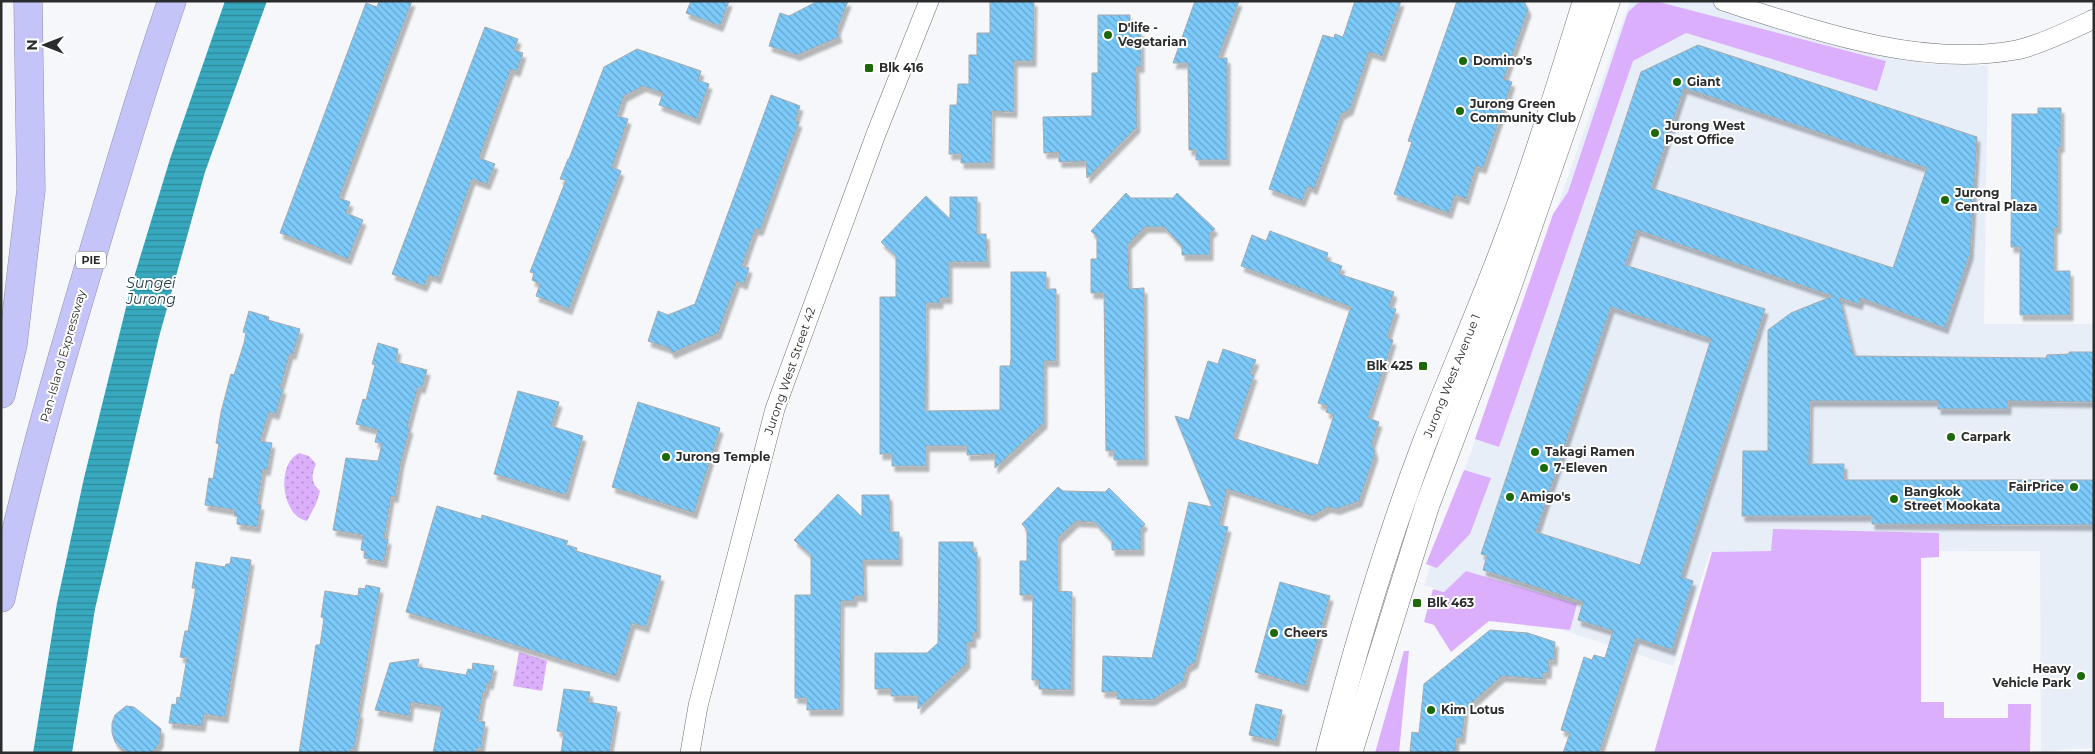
<svg xmlns="http://www.w3.org/2000/svg" width="2095" height="754" viewBox="0 0 2095 754" font-family="Montserrat,sans-serif">
  <defs>
    <pattern id="park-dots" width="8" height="8" patternUnits="userSpaceOnUse" patternTransform="scale(1.25)"><rect width="8" height="8" fill="#dcaffd"/><path d="M2 2h.1M6 6h.1" fill="none" stroke="#b38fcd" stroke-width="1.8" stroke-linecap="round"/></pattern>
    <pattern id="water-rules" width="6" height="5" patternUnits="userSpaceOnUse" patternTransform="scale(1.25)"><rect width="6" height="5" fill="#37a8be"/><path d="M0 2.5h6" fill="none" stroke="#2f899b"/></pattern>
    <pattern id="building-back-hatch" width="6" height="6" patternUnits="userSpaceOnUse" patternTransform="scale(1.25)"><rect width="6" height="6" fill="#7ccafa"/><path d="M-1 5l2 2M0 0l6 6M5-1l2 2" fill="none" stroke="#66a4cb"/></pattern>
    <filter id="shadow"><feDropShadow dx="3" dy="5.5" stdDeviation="1" flood-color="#0004"/></filter>
  </defs>
  <rect width="100%" height="100%" fill="#f5f7fa"/>
  <polygon fill="#e8eef8" points="1630,1 1710,1 1924,64 1988,66 1984,324 2094,324 2094,748 2067,749 2041,753 2040,551 1710,552 1673,666 1424,585"/>
  <g fill="#dcaffd">
    <polygon points="1644,1 1655,1 1886,61 1877,91 1686,33 1633,61 1499,447 1475,439 1553,214 1568,192 1628,12 1638,3"/>
    <polygon points="1464,470 1491,478 1470,534 1437,568 1426,564"/>
    <polygon points="1773,529 1939,533 1939,557 1921,558 1921,702 1944,702 1944,718 2008,718 2008,704 2031,704 2030,753 1654,753 1712,552 1771,551"/>
    <polygon points="1466,571 1577,604 1570,630 1489,621 1451,652 1434,625 1424,622 1433,589 1444,592"/>
    <polygon points="1404,651 1409,651 1399,753 1375,753"/>
  </g>
  <g fill="url(#park-dots)">
    <path d="M299,453L309,456L316,464C311,475 311,483 320,491L316,504L307,521C281,516 276,464 299,453Z"/>
    <polygon points="519,652 547,661 542,691 513,686"/>
  </g>
  <polygon fill="url(#water-rules)" points="225,1 267,1 205,172 159,337 95,609 72,753 33,753 57,603 84,478 131,287 170,159"/>
  <g fill="url(#building-back-hatch)" stroke="#a6aaac" fill-rule="evenodd" filter="url(#shadow)">
    <polygon points="379,1 412,1 339,198 350,202 346,213 363,220 348,259 280,233 366,3 377,7"/>
    <polygon points="691,1 729,1 720,26 686,13"/>
    <polygon points="818,1 848,1 837,30 839,37 797,55 769,46 780,13 789,16"/>
    <polygon points="990,1 1034,1 1033,61 1014,61 1014,112 992,111 991,163 961,163 961,154 949,154 950,105 957,105 958,84 969,84 969,55 977,55 977,33 990,33"/>
    <polygon points="1195,1 1239,1 1218,58 1227,58 1227,160 1196,160 1196,150 1189,150 1188,63 1173,63"/>
    <polygon points="1355,1 1401,1 1382,56 1369,52 1350,109 1341,114 1314,189 1308,186 1302,201 1269,189 1323,35 1334,38 1335,34 1343,37"/>
    <polygon points="1457,1 1524,1 1528,10 1504,79 1512,82 1483,168 1476,166 1466,199 1455,195 1449,213 1394,194 1412,142 1408,141"/>
    <polygon points="1098,15 1130,15 1130,31 1141,31 1141,67 1136,67 1137,127 1087,178 1086,161 1059,162 1059,152 1044,153 1043,117 1092,116 1092,73 1098,73"/>
    <polygon points="485,27 518,39 514,50 523,53 517,71 511,69 479,158 495,164 487,184 472,179 438,278 429,275 424,286 392,274"/>
    <path d="M1698,45L1977,137L1970,254L1945,328L1861,298L1859,304L1840,298L1854,356L2046,358L2047,355L2069,354V352H2094V402L2008,401V409H1938V401H1810L1809,464H1844V480H2094V525L1872,524V516H1742L1743,451H1768V330L1791,313L1833,296L1637,230L1625,265L1765,309L1681,577L1693,581L1672,650L1636,638L1599,753H1563L1570,733L1561,730L1584,657L1592,660L1594,655L1605,658L1613,631L1578,620L1583,602L1483,570L1487,556L1481,554L1641,72ZM1684,88L1927,168L1893,268L1651,188ZM1611,307L1711,339L1640,565L1536,532Z"/>
    <polygon points="637,49 701,71 698,80 709,84 697,119 659,105 663,93 643,86 624,96 617,116 628,119 612,167 621,171 569,309 536,296 540,284 532,280 534,273 530,272 566,180 560,179 568,159 569,159 604,67"/>
    <polygon points="771,95 800,106 795,121 799,122 760,230 755,229 742,266 749,268 744,284 737,281 718,333 672,353 669,348 648,341 658,311 668,315 695,304"/>
    <polygon points="2038,108 2061,108 2061,147 2058,147 2058,228 2054,228 2054,271 2070,271 2070,315 2020,315 2020,247 2011,247 2012,114 2038,114"/>
    <polygon points="1126,193 1131,198 1173,198 1177,193 1215,229 1210,233 1210,255 1182,255 1182,246 1164,227 1145,227 1128,244 1129,289 1144,288 1145,460 1114,460 1114,450 1106,451 1104,293 1091,293 1091,259 1097,259 1097,237 1091,231"/>
    <polygon points="926,196 950,219 950,197 977,197 977,234 986,234 987,262 949,262 949,298 940,298 940,303 926,303 925,411 1000,410 1000,366 1010,366 1011,359 1011,272 1046,272 1046,289 1056,289 1056,361 1044,361 1044,423 995,468 995,454 967,455 967,446 926,446 926,466 892,466 892,454 880,454 880,297 896,297 896,256 881,242"/>
    <polygon points="1270,231 1328,253 1326,260 1342,266 1339,274 1394,292 1389,307 1396,309 1387,338 1393,340 1368,418 1379,422 1372,443 1375,454 1359,501 1337,509 1328,507 1312,516 1227,489 1219,525 1228,527 1195,662 1187,667 1183,681 1152,700 1117,699 1118,692 1102,692 1103,656 1152,658 1189,502 1212,507 1175,416 1189,420 1208,361 1218,364 1223,349 1256,360 1250,374 1254,375 1233,438 1318,465 1334,415 1326,412 1328,406 1318,403 1351,307 1241,266 1252,235 1266,241"/>
    <polygon points="249,311 269,317 268,320 300,329 293,354 290,353 280,388 283,389 276,414 269,412 260,441 272,443 267,470 263,469 257,504 261,505 257,527 237,524 238,516 234,516 235,510 205,505 209,478 213,479 219,444 216,443 221,412 231,374 234,375 244,343 246,333 243,332"/>
    <polygon points="378,343 398,349 396,362 427,370 422,388 418,387 407,428 410,428 401,461 395,497 391,496 384,539 388,539 384,562 364,558 365,551 361,550 363,535 333,530 346,458 378,461 382,444 375,442 378,430 356,424 363,399 366,400 375,365 372,364"/>
    <polygon points="518,391 559,402 551,426 583,436 566,495 494,474"/>
    <polygon points="638,402 720,428 694,513 612,487"/>
    <polygon points="1058,487 1063,491 1105,492 1109,488 1145,524 1141,528 1141,550 1112,550 1112,541 1095,522 1076,521 1058,538 1058,591 1072,592 1071,690 1039,689 1039,680 1032,680 1033,595 1020,595 1020,561 1027,561 1027,530 1022,524"/>
    <polygon points="838,494 862,517 862,495 889,495 890,532 899,532 899,560 863,560 864,596 854,596 854,601 841,601 840,710 807,710 807,698 795,698 795,595 811,595 811,555 794,540"/>
    <polygon points="437,506 481,519 482,515 568,541 566,545 577,548 576,551 661,576 646,627 632,623 616,676 406,612"/>
    <polygon points="939,542 973,542 973,552 977,552 977,633 973,633 973,642 967,642 967,663 918,709 918,696 891,696 891,689 875,689 875,653 927,653 938,643"/>
    <polygon points="231,557 251,560 225,717 204,714 202,726 169,723 172,704 176,705 177,697 180,698 187,658 180,657 185,631 188,631 196,588 192,588 196,562 225,567 226,564 230,564"/>
    <polygon points="1280,582 1330,596 1305,686 1255,672"/>
    <polygon points="366,585 380,588 358,712 360,713 354,749 351,748 350,753 299,753 316,645 320,645 324,618 321,617 325,591 358,596 359,588 365,589"/>
    <polygon points="1490,630 1528,633 1555,642 1554,660 1549,659 1548,673 1543,673 1543,679 1502,676 1465,709 1462,738 1456,738 1455,753 1416,753 1410,751 1412,732 1419,733 1424,684"/>
    <polygon points="419,659 417,667 466,675 468,669 472,670 473,663 494,666 490,684 487,683 485,692 483,692 478,721 485,722 481,748 477,748 476,753 433,753 442,707 411,702 409,716 375,710 390,663"/>
    <polygon points="564,689 590,692 588,702 617,707 609,753 561,753 564,732 557,731"/>
    <polygon points="1256,704 1282,710 1276,741 1249,735"/>
    <polygon points="126,706 134,707 161,729 160,742 156,748 151,753 129,753 123,750 115,742 112,733 112,723 115,715"/>
  </g>
  <g fill="none" stroke-linecap="round" stroke-linejoin="round">
    <defs>
      <g id="minor">
        <path d="M1723,1C1814,30 1919,68 2016,50C2038,46 2073,29 2094,19"/>
        <polyline points="690,753 698,706 775,409 876,134 929,1"/>
      </g>
      <g id="tertiary">
        <path d="M1328,753C1355,649 1386,544 1424,444C1450,378 1478,314 1503,248C1534,167 1559,84 1585,1"/>
        <polyline points="1350,753 1427,506 1506,296 1608,1"/>
      </g>
      <g id="motorway">
        <polyline points="1,394 13,344 31,190 28,1"/>
        <path d="M1,598C27,475 63,353 99,233C123,155 145,78 172,1"/>
      </g>
    </defs>
    <use href="#minor" stroke="#6e7073" stroke-width="20"/>
    <use href="#tertiary" stroke="#6e7073" stroke-width="25"/>
    <use href="#motorway" stroke="#8f8fb2" stroke-width="29"/>
    <use href="#minor" stroke="#fff" stroke-width="19"/>
    <use href="#tertiary" stroke="#fff" stroke-width="24"/>
    <use href="#motorway" stroke="#c5c4f9" stroke-width="28"/>
  </g>
  <g fill="#1b6908" stroke="#fff" stroke-width="2">
    <circle cx="1108" cy="35" r="5"/>
    <circle cx="1463" cy="61" r="5"/>
    <rect x="864" y="63" width="10" height="10" rx="2.5"/>
    <circle cx="1677" cy="82" r="5"/>
    <circle cx="1460" cy="111" r="5"/>
    <circle cx="1655" cy="133" r="5"/>
    <circle cx="1945" cy="200" r="5"/>
    <rect x="1418" y="361" width="10" height="10" rx="2.5"/>
    <circle cx="1951" cy="437" r="5"/>
    <circle cx="1535" cy="452" r="5"/>
    <circle cx="666" cy="457" r="5"/>
    <circle cx="1544" cy="468" r="5"/>
    <circle cx="2074" cy="487" r="5"/>
    <circle cx="1510" cy="497" r="5"/>
    <circle cx="1894" cy="499" r="5"/>
    <rect x="1412" y="598" width="10" height="10" rx="2.5"/>
    <circle cx="1274" cy="633" r="5"/>
    <circle cx="2081" cy="676" r="5"/>
    <circle cx="1431" cy="710" r="5"/>
  </g>
  <g text-anchor="middle" stroke-width="4" stroke-linejoin="round" paint-order="stroke">
    <rect fill="#fff" stroke="#6b6b6c" stroke-width="1" x="76" y="251.5" width="30" height="17" rx="4"/>
    <g font-size="11" font-weight="bold" fill="#2b2c2d">
      <text x="91" y="264">PIE</text>
    </g>
    <g font-size="12" font-weight="bold" fill="#2b2c2d" stroke="#fff" text-anchor="start">
      <text x="1118" y="32">D'life -<tspan x="1118" dy="14">Vegetarian</tspan></text>
      <text x="1473" y="65">Domino's</text>
      <text x="879" y="72">Blk 416</text>
      <text x="1687" y="86">Giant</text>
      <text x="1470" y="108">Jurong Green<tspan x="1470" dy="14">Community Club</tspan></text>
      <text x="1665" y="130">Jurong West<tspan x="1665" dy="14">Post Office</tspan></text>
      <text x="1955" y="197">Jurong<tspan x="1955" dy="14">Central Plaza</tspan></text>
      <text x="1413" y="370" text-anchor="end">Blk 425</text>
      <text x="1961" y="441">Carpark</text>
      <text x="1545" y="456">Takagi Ramen</text>
      <text x="676" y="461">Jurong Temple</text>
      <text x="1554" y="472">7-Eleven</text>
      <text x="2064" y="491" text-anchor="end">FairPrice</text>
      <text x="1904" y="496">Bangkok<tspan x="1904" dy="14">Street Mookata</tspan></text>
      <text x="1520" y="501">Amigo's</text>
      <text x="1427" y="607">Blk 463</text>
      <text x="1284" y="637">Cheers</text>
      <text x="2071" y="673" text-anchor="end">Heavy<tspan x="2071" dy="14">Vehicle Park</tspan></text>
      <text x="1441" y="714">Kim Lotus</text>
    </g>
    <g font-size="12" fill="#2b2c2d" stroke="#fff">
      <text transform="translate(63 356) rotate(-74)" y="4">Pan-Island Expressway</text>
      <text transform="translate(790 371) rotate(-71)" y="4">Jurong West Street 42</text>
      <text transform="translate(1452 376) rotate(-68)" y="4">Jurong West Avenue 1</text>
    </g>
    <g font-size="14" font-style="italic" fill="#243c42" stroke="#fff">
      <text x="151" y="288">Sungei<tspan x="151" dy="16">Jurong</tspan></text>
    </g>
  </g>
  <rect width="2095" height="754" fill="none" stroke="#2b2c2d" stroke-width="5"/>
  <g transform="translate(45 45) rotate(270)" stroke="#ffffff" stroke-width="4" paint-order="stroke">
  <path d="M0-4L9 19L0 12L-9 19Z" fill="#2b2c2d"/>
  <text y="-8" font-size="14" font-weight="bold" text-anchor="middle" fill="#2b2c2d">N</text>
  </g>
</svg>
